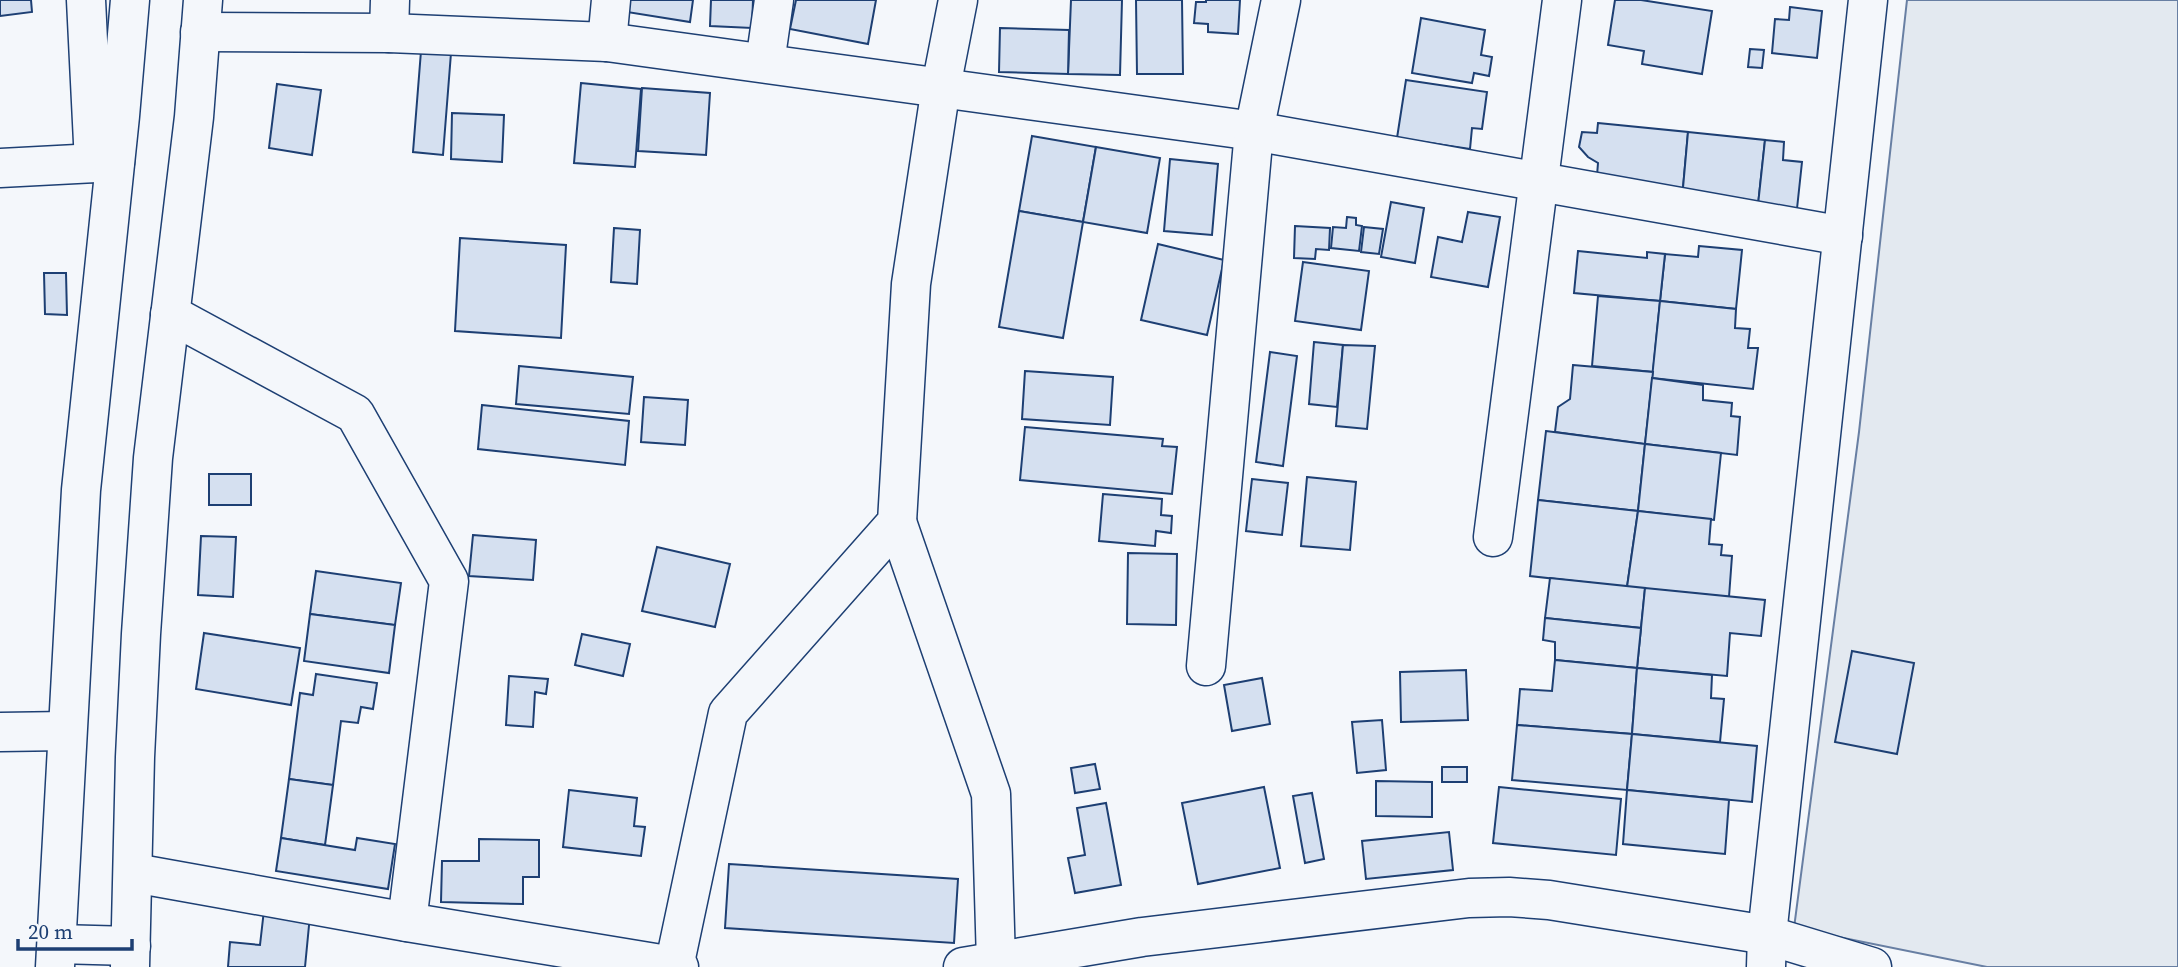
<svg xmlns="http://www.w3.org/2000/svg" width="2178" height="967" viewBox="0 0 2178 967" font-family="'Source Serif 4',serif">
  <rect width="100%" height="100%" fill="#f4f7fb"/>
  <polygon fill="#e3e9f0" stroke="#687fa3" stroke-width="2" points="1907,0 2178,0 2178,967 1987,967 1794,928 1859,432"/>
  <g fill="#d5e0f0" stroke="#1d3f73" stroke-width="2">
    <polygon points="0,0 31,0 32,12 0,16"/>
    <polygon points="629,0 693,0 690,22 627,12"/>
    <polygon points="711,0 753,0 752,28 710,26"/>
    <polygon points="796,0 876,0 868,44 790,29"/>
    <polygon points="1071,0 1122,0 1120,75 1068,74"/>
    <polygon points="1136,0 1182,0 1183,74 1137,74"/>
    <polygon points="1206,0 1240,0 1238,34 1208,32 1208,24 1194,23 1196,2 1206,2"/>
    <polygon points="1615,0 1641,0 1712,11 1702,74 1642,64 1644,51 1608,45"/>
    <polygon points="1790,7 1822,11 1817,58 1772,53 1775,19 1789,20"/>
    <polygon points="1421,18 1485,30 1481,55 1492,57 1489,76 1474,73 1472,83 1412,73"/>
    <polygon points="1000,28 1069,30 1068,74 999,72"/>
    <polygon points="1750,49 1764,50 1762,68 1748,67"/>
    <polygon points="421,51 451,53 443,155 413,152"/>
    <polygon points="1406,80 1487,92 1482,129 1472,128 1470,149 1397,138"/>
    <polygon points="581,83 641,89 635,167 574,163"/>
    <polygon points="277,84 321,90 312,155 269,148"/>
    <polygon points="642,88 710,93 706,155 638,151"/>
    <polygon points="452,113 504,115 502,162 451,159"/>
    <polygon points="1598,123 1688,132 1682,199 1596,188 1598,163 1588,157 1579,147 1582,132 1597,133"/>
    <polygon points="1688,132 1765,140 1757,214 1682,199"/>
    <polygon points="1032,136 1096,147 1083,222 1019,211"/>
    <polygon points="1765,140 1784,142 1783,160 1802,162 1796,218 1757,214"/>
    <polygon points="1096,147 1160,158 1147,233 1083,222"/>
    <polygon points="1170,159 1218,164 1212,235 1164,231"/>
    <polygon points="1391,202 1424,208 1415,263 1381,257"/>
    <polygon points="1019,211 1083,222 1063,338 999,327"/>
    <polygon points="1468,212 1500,217 1488,287 1431,277 1438,237 1462,242"/>
    <polygon points="1347,217 1356,218 1356,225 1362,226 1359,251 1331,248 1333,227 1346,228"/>
    <polygon points="1295,226 1330,228 1329,250 1316,249 1315,259 1294,258"/>
    <polygon points="1364,227 1383,229 1379,254 1361,252"/>
    <polygon points="614,228 640,230 637,284 611,282"/>
    <polygon points="460,238 566,245 561,338 455,331"/>
    <polygon points="1158,244 1224,260 1207,335 1141,320"/>
    <polygon points="1699,246 1742,250 1736,309 1660,301 1665,254 1698,257"/>
    <polygon points="1578,251 1647,258 1647,252 1665,254 1660,301 1574,293"/>
    <polygon points="1303,262 1369,271 1361,330 1295,321"/>
    <polygon points="44,273 66,273 67,315 45,314"/>
    <polygon points="1598,296 1660,301 1653,372 1592,366"/>
    <polygon points="1660,301 1736,309 1735,328 1750,329 1748,348 1758,348 1753,389 1652,378"/>
    <polygon points="1314,342 1343,345 1337,407 1309,404"/>
    <polygon points="1343,345 1375,346 1367,429 1336,426"/>
    <polygon points="1270,352 1297,356 1283,466 1256,462"/>
    <polygon points="1573,365 1653,372 1645,444 1555,432 1558,407 1570,399"/>
    <polygon points="519,366 633,377 629,414 516,404"/>
    <polygon points="1025,371 1113,377 1110,425 1022,419"/>
    <polygon points="1652,378 1703,385 1703,400 1732,403 1731,416 1740,417 1737,455 1645,444"/>
    <polygon points="644,397 688,400 685,445 641,442"/>
    <polygon points="482,405 629,421 625,465 478,449"/>
    <polygon points="1025,427 1163,439 1162,446 1177,447 1172,494 1020,480"/>
    <polygon points="1546,431 1645,444 1638,511 1538,500"/>
    <polygon points="1645,444 1721,453 1714,520 1638,511"/>
    <rect x="209" y="474" width="42" height="31"/>
    <polygon points="1307,477 1356,482 1350,550 1301,546"/>
    <polygon points="1252,479 1288,483 1282,535 1246,531"/>
    <polygon points="1103,494 1162,499 1161,515 1172,516 1171,533 1156,531 1155,546 1099,541"/>
    <polygon points="1538,500 1638,511 1627,587 1530,576"/>
    <polygon points="1638,511 1711,519 1709,544 1722,545 1721,555 1732,556 1729,597 1627,587"/>
    <polygon points="473,535 536,540 533,580 469,576"/>
    <polygon points="201,536 236,537 233,597 198,595"/>
    <polygon points="657,547 730,564 715,627 642,611"/>
    <polygon points="1128,553 1177,554 1176,625 1127,624"/>
    <polygon points="316,571 401,583 395,625 310,614"/>
    <polygon points="1550,578 1645,588 1641,628 1545,618"/>
    <polygon points="1645,588 1765,600 1761,636 1730,633 1727,676 1637,668"/>
    <polygon points="310,614 395,625 389,673 304,661"/>
    <polygon points="1545,618 1641,628 1637,668 1555,660 1555,642 1543,640"/>
    <polygon points="204,633 300,648 291,705 196,689"/>
    <polygon points="582,634 630,644 623,676 575,665"/>
    <polygon points="1852,651 1914,663 1897,754 1835,742"/>
    <polygon points="1555,660 1637,668 1632,734 1517,725 1520,689 1552,691"/>
    <polygon points="1637,668 1712,675 1711,698 1724,699 1720,742 1632,734"/>
    <polygon points="1466,670 1468,720 1401,722 1400,672"/>
    <polygon points="316,674 377,683 373,709 361,707 358,723 341,721 333,785 289,779 300,693 313,695"/>
    <polygon points="509,676 548,679 546,694 535,692 533,727 506,725"/>
    <polygon points="1262,678 1270,724 1232,731 1224,685"/>
    <polygon points="1382,720 1386,770 1357,773 1352,722"/>
    <polygon points="1517,725 1632,734 1627,790 1512,780"/>
    <polygon points="1632,734 1757,746 1752,802 1627,790"/>
    <polygon points="1095,764 1100,789 1075,793 1071,768"/>
    <rect x="1442" y="767" width="25" height="15"/>
    <polygon points="289,779 333,785 325,845 281,838"/>
    <polygon points="1376,781 1432,782 1432,817 1376,816"/>
    <polygon points="1264,787 1280,868 1198,884 1182,803"/>
    <polygon points="1499,787 1621,799 1616,855 1493,843"/>
    <polygon points="569,790 637,798 634,826 645,827 641,856 563,847"/>
    <polygon points="1627,790 1729,800 1725,854 1623,844"/>
    <polygon points="1312,793 1324,859 1305,863 1293,796"/>
    <polygon points="1106,803 1121,885 1075,893 1068,858 1085,855 1077,808"/>
    <polygon points="1449,832 1453,870 1366,879 1362,841"/>
    <polygon points="281,838 355,850 357,838 395,844 388,889 276,871"/>
    <polygon points="479,839 539,840 539,877 523,877 523,904 441,902 442,861 479,861"/>
    <polygon points="729,864 958,879 954,943 725,928"/>
    <polygon points="264,910 310,915 305,967 228,967 230,942 260,945"/>
  </g>
  <g fill="none" stroke-linecap="round" stroke-linejoin="round">
    <defs>
      <g id="minor">
        <polyline points="86,0 94,163"/>
        <polyline points="200,32 389,33 607,42 1254,131 1843,236"/>
        <polyline points="389,33 390,0"/>
        <polyline points="607,42 611,0"/>
        <polyline points="765,63 774,0"/>
        <polyline points="0,168 115,162"/>
        <polyline points="170,314 355,414 449,581 407,922"/>
        <polyline points="897,522 991,794 996,962"/>
        <polyline points="1493,537 1562,0"/>
        <polyline points="1206,666 1254,131 1281,0"/>
        <polyline points="0,732 66,731"/>
        <polyline points="134,873 407,922 679,967"/>
        <polyline points="674,967 728,713 897,522 911,284 941,87 958,0"/>
        <polyline points="963,967 1142,937 1469,898 1509,897 1549,900 1767,935 1872,967"/>
        <polyline points="1766,967 1767,935 1868,0"/>
      </g>
      <g id="major">
        <polyline points="57,944 131,946"/>
        <polyline points="55,967 81,490 120,116 130,0"/>
        <polyline points="130,967 135,757 141,634 153,458 194,117 203,0"/>
      </g>
    </defs>
    <use href="#minor" stroke="#1d3f73" stroke-width="41"/>
    <use href="#major" stroke="#1d3f73" stroke-width="41"/>
    <use href="#minor" stroke="#f4f7fb" stroke-width="38"/>
    <use href="#major" stroke="#f4f7fb" stroke-width="38"/>
  </g>
  <path d="M18 939v10h114v-10" fill="none" stroke="#1d3f73" stroke-width="3.5"/>
  <text x="28" y="939" font-size="21" fill="#1d3f73" stroke="#f4f7fb" stroke-width="5" paint-order="stroke">20 m</text>
</svg>
